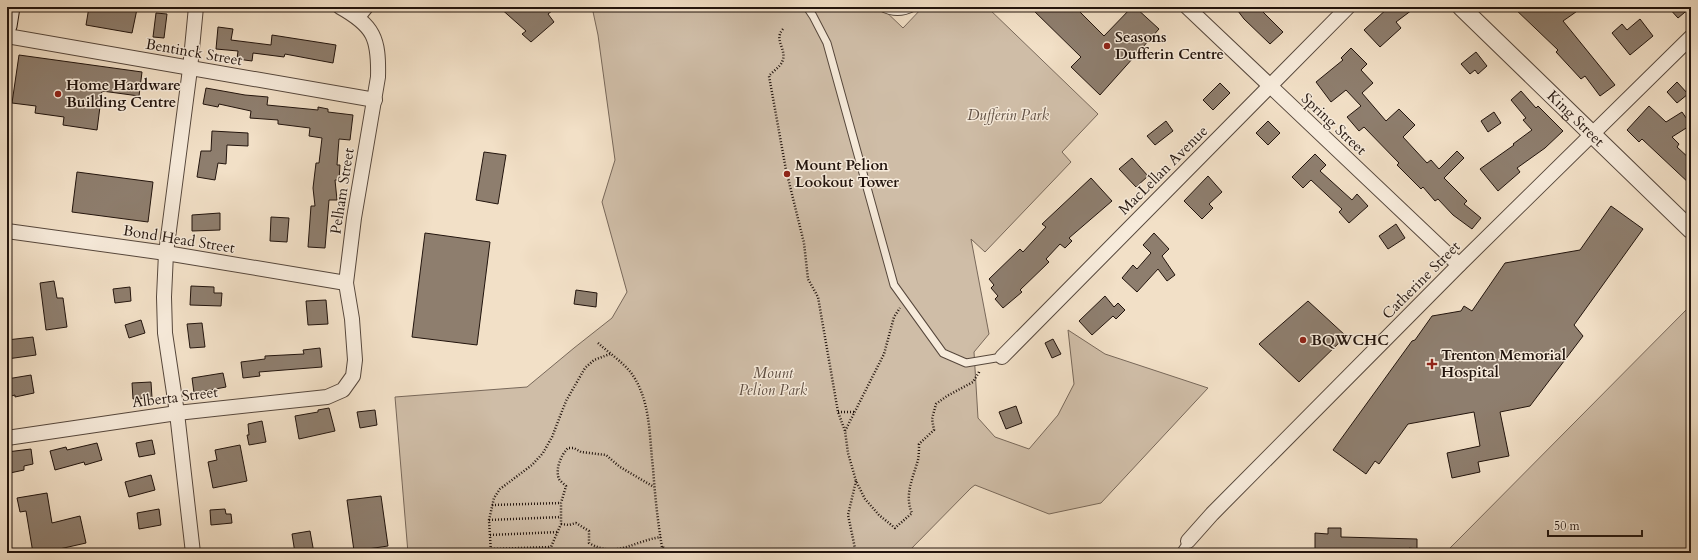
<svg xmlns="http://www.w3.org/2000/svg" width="1698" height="560" viewBox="0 0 1698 560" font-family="Cardo,serif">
  <rect width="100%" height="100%" fill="#f2e0c7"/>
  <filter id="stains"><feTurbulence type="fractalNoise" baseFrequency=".005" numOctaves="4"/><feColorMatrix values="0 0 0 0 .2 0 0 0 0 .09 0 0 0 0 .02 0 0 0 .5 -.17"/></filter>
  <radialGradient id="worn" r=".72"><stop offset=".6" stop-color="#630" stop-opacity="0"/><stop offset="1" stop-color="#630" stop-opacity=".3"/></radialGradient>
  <g fill="#cfbda7" stroke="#78685a">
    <polygon points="592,7 881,7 903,28 923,7 987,7 1098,114 1062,152 1071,162 985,252 971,239 989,334 974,352 978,418 995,437 1029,449 1058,415 1074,384 1068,330 1105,354 1208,388 1101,503 1049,514 975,485 971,488 907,553 639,553 639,551 629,553 408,553 395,397 527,387 574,348 612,318 627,292 602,202 615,160 598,35"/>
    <polygon points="1691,305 1691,553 1445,553 1460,538"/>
  </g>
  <g fill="#8e7e6e" stroke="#22140d">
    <polygon points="89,7 108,10 109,7 123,7 137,9 132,33 86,25"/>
    <polygon points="499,7 557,7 548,14 554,22 531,42 522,34 526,31"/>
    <polygon points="1030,7 1075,7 1104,36 1132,7 1135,7 1159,29 1100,95 1071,67 1081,57"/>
    <polygon points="1235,7 1258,7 1283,32 1270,44 1244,19"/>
    <polygon points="1389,7 1416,7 1396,22 1401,28 1380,47 1364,30"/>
    <polygon points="1513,7 1583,7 1563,21 1615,85 1600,96 1585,76 1581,79 1556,52 1558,50"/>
    <polygon points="1668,7 1691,7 1678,18"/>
    <polygon points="156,13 167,14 164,38 153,37"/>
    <polygon points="1640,19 1653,36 1630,55 1612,33 1622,24 1627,30"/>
    <polygon points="218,27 233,29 231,40 271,45 272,35 336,45 333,63 285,54 284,57 253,53 252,61 237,59 238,51 216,49"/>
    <polygon points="1351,48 1367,64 1361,70 1373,83 1362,93 1386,121 1399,109 1415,125 1403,137 1427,163 1431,160 1439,169 1457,151 1464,158 1444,178 1467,201 1464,204 1481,218 1472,229 1453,215 1438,199 1435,201 1423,187 1421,189 1397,165 1399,163 1364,127 1359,131 1347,117 1361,106 1346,90 1331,102 1316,82 1343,60 1341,58"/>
    <polygon points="1476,52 1487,66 1478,74 1475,70 1470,74 1461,64"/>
    <polygon points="19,55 142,72 139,96 102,91 97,130 63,125 64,117 35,113 36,106 12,103"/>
    <polygon points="1677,82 1688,94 1677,103 1667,92"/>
    <polygon points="1220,83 1230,93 1213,110 1203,100"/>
    <polygon points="206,88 245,95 268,97 267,105 318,110 318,107 328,109 328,112 353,115 350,140 339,139 337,165 340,165 339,180 335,180 337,200 329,200 325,248 308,247 311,206 315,206 313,188 316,163 319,163 322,138 309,136 310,128 278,124 278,120 250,118 251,111 219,104 218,107 203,104"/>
    <polygon points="1521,91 1536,108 1538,106 1563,131 1545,148 1517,168 1520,172 1498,191 1480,169 1514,145 1513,144 1532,130 1523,120 1526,118 1511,100"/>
    <polygon points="1649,106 1666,122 1682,112 1691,125 1672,137 1679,144 1677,147 1691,160 1691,185 1642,139 1639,142 1627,130"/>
    <polygon points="1494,112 1501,123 1488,132 1481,121"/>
    <polygon points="1166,121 1173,131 1155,145 1147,136"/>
    <polygon points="1268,121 1280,133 1268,145 1256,133"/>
    <polygon points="212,131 248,133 248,146 227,145 226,164 218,163 215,180 197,177 201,151 211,151"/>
    <polygon points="484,152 506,155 498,204 476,200"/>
    <polygon points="1315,154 1326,165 1320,171 1352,200 1357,194 1368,206 1349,223 1339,212 1342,209 1311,180 1303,188 1292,177"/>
    <polygon points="1132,158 1148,176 1136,187 1119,169"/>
    <polygon points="77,172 153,182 148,222 72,212"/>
    <polygon points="1208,176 1222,192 1209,204 1213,208 1202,219 1184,201"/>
    <polygon points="1091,178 1112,201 1069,238 1072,241 1065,248 1060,244 1046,259 1049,262 1020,290 1022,292 1003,308 995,299 998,296 991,288 994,285 989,279 1020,249 1023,252 1046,227 1042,224"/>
    <polygon points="1611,206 1643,229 1574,325 1583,336 1530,406 1500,412 1509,456 1478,462 1480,472 1452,478 1447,453 1480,446 1474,412 1408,424 1379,464 1375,461 1366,474 1333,450 1412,341 1415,340 1432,316 1461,311 1464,306 1472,311 1505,263 1580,250"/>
    <polygon points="220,213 220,230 192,231 192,215"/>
    <polygon points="271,217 289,218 287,242 270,241"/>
    <polygon points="1396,224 1405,238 1388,249 1379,236"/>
    <polygon points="425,233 490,242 477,345 412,337"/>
    <polygon points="1154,233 1169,249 1162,256 1175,275 1167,281 1158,269 1137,292 1122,278 1133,265 1137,269 1151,253 1143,245"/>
    <polygon points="54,281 57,298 63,298 67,327 46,330 40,283"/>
    <polygon points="191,286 214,287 214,293 222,293 221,306 190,305"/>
    <polygon points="130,287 131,301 115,303 113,289"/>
    <polygon points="576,290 597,293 596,307 574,304"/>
    <polygon points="1105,296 1114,307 1118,303 1125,310 1116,319 1113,316 1092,335 1079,321"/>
    <polygon points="326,300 328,324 308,325 306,301"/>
    <polygon points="1308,301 1346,336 1299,382 1259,344"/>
    <polygon points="141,320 145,333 129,338 125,325"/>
    <polygon points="202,323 205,347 190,348 187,324"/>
    <polygon points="33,337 36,355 7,359 7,340"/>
    <polygon points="1053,339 1061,354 1052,358 1045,343"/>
    <polygon points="320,348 322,367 259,372 260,376 243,378 241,362 265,359 265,356 304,354 303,350"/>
    <polygon points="223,373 226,387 194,393 192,378"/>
    <polygon points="31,375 34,393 15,397 15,395 7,397 7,379"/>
    <polygon points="151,382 152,398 133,399 132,383"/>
    <polygon points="1016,406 1022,423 1006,429 999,412"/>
    <polygon points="329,408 335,431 299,439 295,416 318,412 318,410"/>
    <polygon points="375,410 377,425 360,428 357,412"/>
    <polygon points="262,421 266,442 249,445 247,435 249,435 248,424"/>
    <polygon points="152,440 155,454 139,457 136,443"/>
    <polygon points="97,443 102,460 85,465 84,462 55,470 50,451 66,447 67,450"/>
    <polygon points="240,445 247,481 213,488 208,462 217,460 215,450"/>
    <polygon points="31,449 33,464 24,466 24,470 10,473 7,452"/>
    <polygon points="151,475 155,490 129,497 125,482"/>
    <polygon points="47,493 52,523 80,516 86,543 55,550 55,553 33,553 26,511 20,512 17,498"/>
    <polygon points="381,496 388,546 354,551 347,500"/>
    <polygon points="159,509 161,525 139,529 137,513"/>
    <polygon points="225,509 226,514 231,514 232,523 211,525 210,510"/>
    <polygon points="1328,528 1341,528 1341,537 1417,539 1417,549 1409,548 1409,553 1315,553 1315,533 1328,534"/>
    <polygon points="310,531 314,553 295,553 292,534"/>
  </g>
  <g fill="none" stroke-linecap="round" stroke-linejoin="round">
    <defs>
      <g id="service">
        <polyline points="807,7 813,16 827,43 894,285 943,353 966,363 1002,357"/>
        <path d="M881,7C893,13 902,13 914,7"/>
        <polyline points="1180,553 1188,541"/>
      </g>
      <g id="minor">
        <polyline points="1187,7 1459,265"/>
        <polyline points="358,17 366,7"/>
        <polyline points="7,36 375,100"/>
        <polyline points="7,231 166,253 346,283"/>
        <polyline points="1002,357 1348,7"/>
        <path d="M7,438L177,413L327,397L343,390L353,376L355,360L352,319L346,283L354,218L378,77C379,38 374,26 340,7"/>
        <polyline points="1188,541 1212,514 1459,265 1691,37"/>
        <polyline points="193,553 177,413 165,333 164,297 166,253 190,69 196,7"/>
      </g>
      <g id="tertiary">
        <path id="s1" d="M1461,7L1691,230"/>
      </g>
      <polyline id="secondary" points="7,26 10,7"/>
    </defs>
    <use href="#service" stroke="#56473c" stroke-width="9"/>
    <use href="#minor" stroke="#56473c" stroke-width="16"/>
    <use href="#tertiary" stroke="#56473c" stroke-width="19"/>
    <use href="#secondary" stroke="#22140d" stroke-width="21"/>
    <g stroke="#22140d" stroke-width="2.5" stroke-dasharray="1 2" stroke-linecap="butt">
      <path d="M783,29C773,40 788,50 782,62C780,67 772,72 769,76L786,170L804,243L808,279L818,297L838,412L845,431L848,453L856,481L865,499L879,515L895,528L912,513C904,495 913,478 918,460C919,455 919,449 919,444L934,430L932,419L936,404L947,396L973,382L979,372V370"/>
      <path d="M598,343C609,353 623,362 632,374C651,402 649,435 653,468C655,496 658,525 663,553"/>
      <polyline points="838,412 855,412"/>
      <polyline points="845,431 884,354 894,317 900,308"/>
      <polyline points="856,481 848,515 856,553"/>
      <polyline points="492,505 561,503"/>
      <polyline points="489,520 561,517"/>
      <path d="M561,524L569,525L576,523L589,531V543C616,559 633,541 661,537"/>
      <polyline points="490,535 559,532"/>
      <polyline points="663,547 668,553"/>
      <polyline points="491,549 551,547"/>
      <polyline points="491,553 489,520 494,498 500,489 532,465 543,453 552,437 566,401 585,368 594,360 610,354"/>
      <polyline points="521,553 527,552 529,553"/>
      <path d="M545,553L551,547L561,524V503L566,486C564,484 560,481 559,479C555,469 561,455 568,448H574L581,452L606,455L620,467L654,487"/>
    </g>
    <use href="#service" stroke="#f7ebdb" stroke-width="7"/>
    <use href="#minor" stroke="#f7ebdb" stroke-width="14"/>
    <use href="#tertiary" stroke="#f7ebdb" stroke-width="17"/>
    <use href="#secondary" stroke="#f7ebdb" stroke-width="19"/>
  </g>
  <g fill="#8f2418" stroke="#f7ebdb" stroke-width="1.5">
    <circle cx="1107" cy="46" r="4"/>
    <circle cx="58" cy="94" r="4"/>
    <circle cx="787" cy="174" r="4"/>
    <circle cx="1303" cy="340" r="4"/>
    <path d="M1430 358h4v4h4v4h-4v4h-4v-4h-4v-4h4z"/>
  </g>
  <g text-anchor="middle" stroke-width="3" stroke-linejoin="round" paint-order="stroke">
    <g font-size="15" font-weight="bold" fill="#22140d" stroke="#f7ebdb" text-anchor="start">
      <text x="1115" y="42">Seasons<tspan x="1115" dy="17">Dufferin Centre</tspan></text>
      <text x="66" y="90">Home Hardware<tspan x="66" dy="17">Building Centre</tspan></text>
      <text x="795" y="170">Mount Pelion<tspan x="795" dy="17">Lookout Tower</tspan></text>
      <text x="1311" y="345">BQWCHC</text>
      <text x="1441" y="360">Trenton Memorial<tspan x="1441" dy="17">Hospital</tspan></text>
    </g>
    <g font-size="15" fill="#22140d" stroke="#f7ebdb">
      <text transform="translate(194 52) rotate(10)" y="5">Bentinck Street</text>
      <text dy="5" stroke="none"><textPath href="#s1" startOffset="160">King Street</textPath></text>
      <text transform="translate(1334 124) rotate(43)" y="5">Spring Street</text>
      <text transform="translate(1163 170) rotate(-45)" y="5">MacLellan Avenue</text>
      <text transform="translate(342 191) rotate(-81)" y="5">Pelham Street</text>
      <text transform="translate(179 239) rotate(9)" y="5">Bond Head Street</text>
      <text transform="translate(1421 280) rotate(-45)" y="5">Catherine Street</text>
      <text transform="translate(175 397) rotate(-7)" y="5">Alberta Street</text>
    </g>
    <g font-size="15" font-style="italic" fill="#5f4f43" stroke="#f7ebdb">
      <text x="1008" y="120">Dufferin Park</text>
      <text x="773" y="378">Mount<tspan x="773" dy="17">Pelion Park</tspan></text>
    </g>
  </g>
  <rect width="1698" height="560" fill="none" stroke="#f2e0c7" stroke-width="24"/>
  <rect x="8" y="8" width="1682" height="544" fill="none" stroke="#22140d" stroke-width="2"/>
  <rect x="12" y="12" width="1674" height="536" fill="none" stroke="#22140d"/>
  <path d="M1548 530v6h94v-6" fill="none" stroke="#22140d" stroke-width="2"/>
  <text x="1554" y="530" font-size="12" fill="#22140d" stroke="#f7ebdb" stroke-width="3" paint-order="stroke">50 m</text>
  <rect width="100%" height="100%" filter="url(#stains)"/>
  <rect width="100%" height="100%" fill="url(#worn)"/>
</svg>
